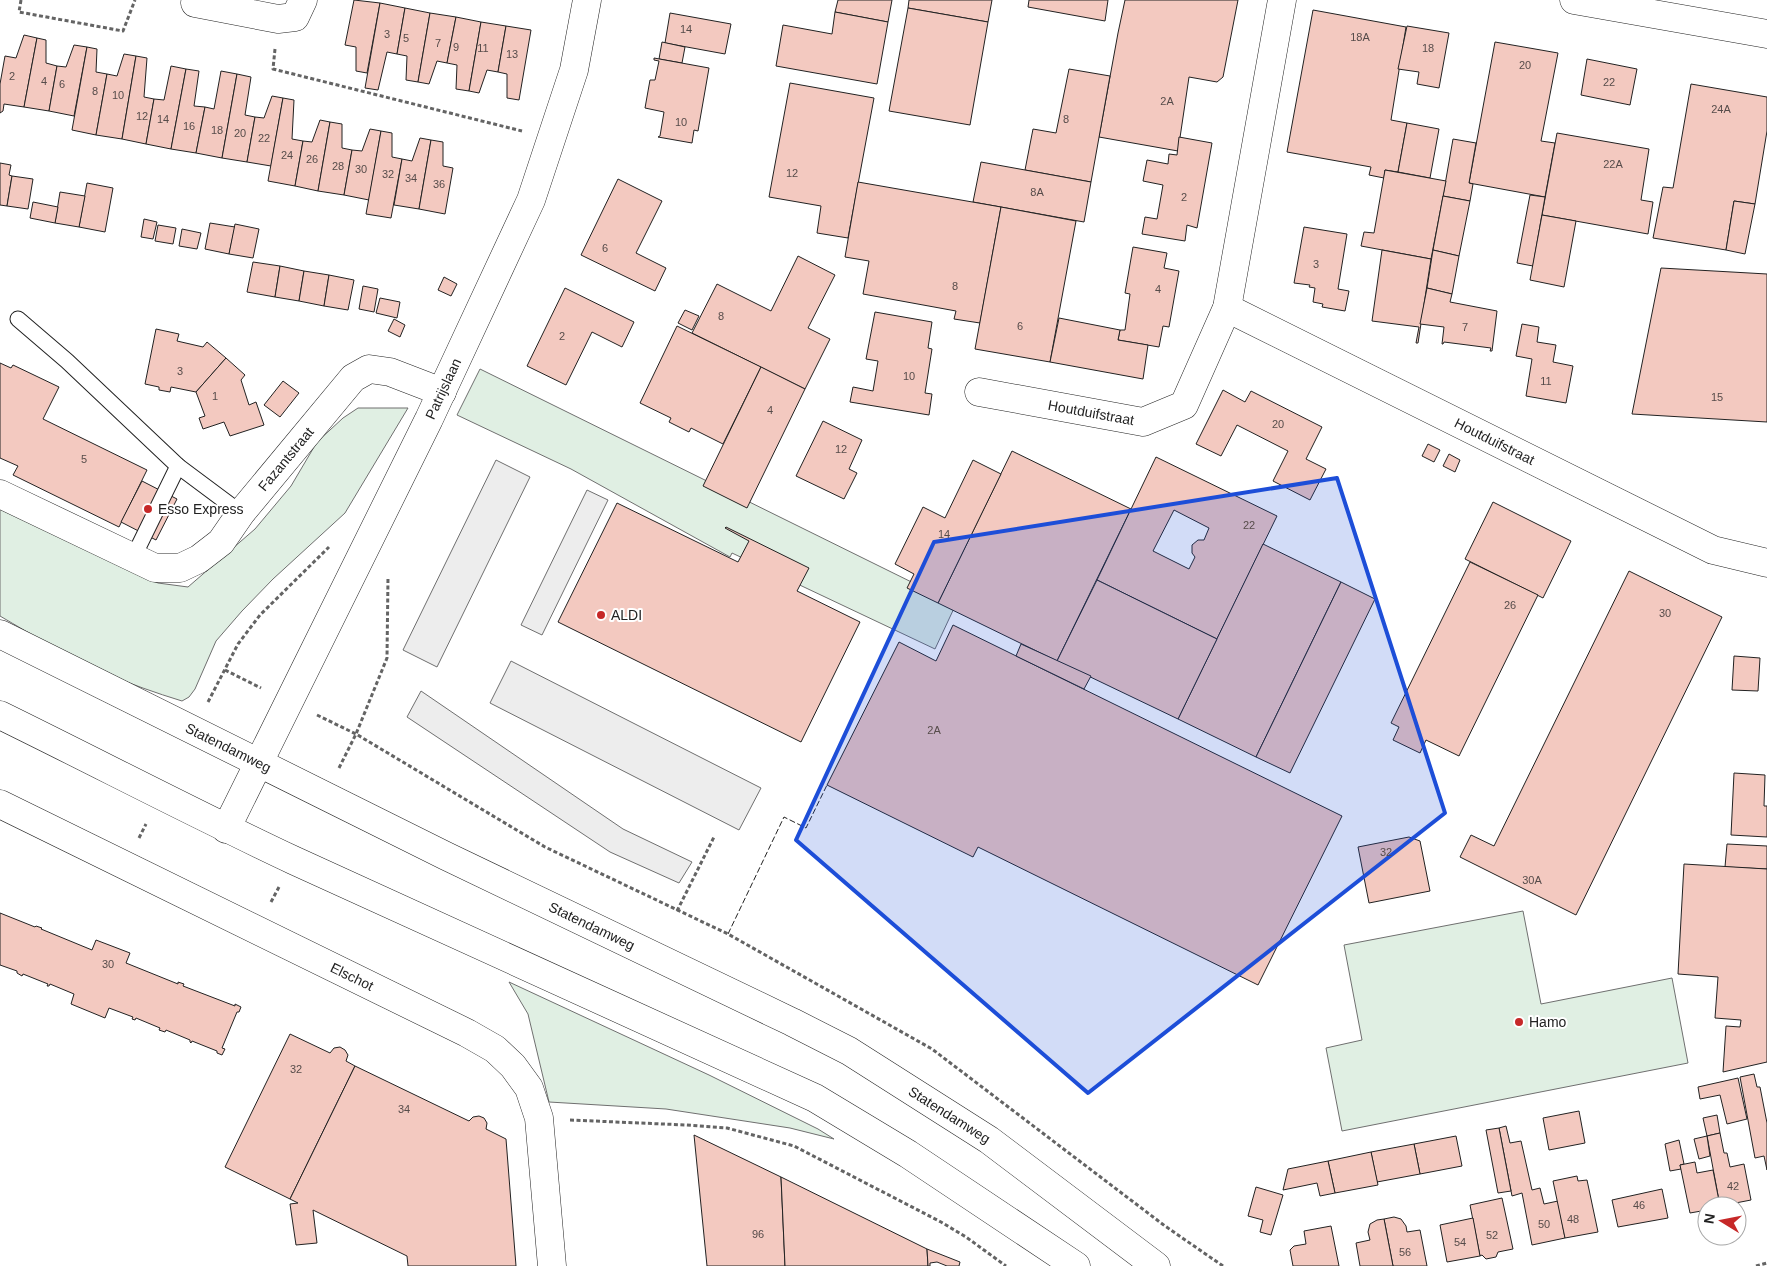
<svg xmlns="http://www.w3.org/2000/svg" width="1767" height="1266" viewBox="0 0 1767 1266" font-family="Helvetica,sans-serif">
  <rect width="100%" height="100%" fill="#fff"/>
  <g fill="#e0efe3" stroke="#6f6f6f">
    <polygon points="480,369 956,604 935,649 732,553 730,557 571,469 457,415"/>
    <path d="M358,408H408L345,513L273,579L242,611L216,641L195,689L189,697L182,701C156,693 130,684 105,673C69,657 34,636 0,616V509L158,583L188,587L255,529L291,486L317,442L343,418Z"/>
    <polygon points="1523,911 1541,1004 1672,978 1688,1063 1342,1131 1326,1048 1362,1040 1344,945"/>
    <polygon points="509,982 709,1075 818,1129 834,1139 790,1128 666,1109 549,1102 528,1014"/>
  </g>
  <g fill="#ededed" stroke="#6f6f6f">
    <polygon points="496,460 530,477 437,667 403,650"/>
    <polygon points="587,490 608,500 542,635 521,625"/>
    <polygon points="511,661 761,788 739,830 490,703"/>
    <polygon points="421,691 623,829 692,862 679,883 610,852 407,717"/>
  </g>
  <g fill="#f3c9c0" stroke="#222" fill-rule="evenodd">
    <polygon points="354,0 380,3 367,73 356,71 356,47 345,45"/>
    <polygon points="838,0 892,0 888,22 835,12"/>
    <polygon points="909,0 992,0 988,22 908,8"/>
    <polygon points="1029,0 1108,0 1105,21 1028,7"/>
    <polygon points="1125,0 1238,0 1223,77 1217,82 1189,77 1178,151 1099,137 1118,33"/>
    <polygon points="380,3 405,8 397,54 387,52 378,90 365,88"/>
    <polygon points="405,8 430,13 418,82 406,80 407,56 397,54"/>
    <polygon points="908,8 988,22 970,125 889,111"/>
    <polygon points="1313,10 1406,27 1391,120 1407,123 1398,172 1385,170 1384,178 1369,175 1371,167 1287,152"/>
    <polygon points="835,12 888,22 877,84 776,66 783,25 832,34"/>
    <polygon points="430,13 456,17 447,63 437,61 429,84 418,82"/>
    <polygon points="670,13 731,24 725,54 665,43"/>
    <polygon points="456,17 481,22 469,91 456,89 457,65 447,63"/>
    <polygon points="481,22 506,26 498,72 487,70 479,93 469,91"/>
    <polygon points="506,26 531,30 519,100 507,98 507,74 498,72"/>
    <polygon points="1407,26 1449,33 1439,88 1417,84 1419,72 1398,69"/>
    <polygon points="24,35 37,38 24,107 4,104 3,111 0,113 0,84 5,56 16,58"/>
    <polygon points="37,38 46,40 46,63 57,66 49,111 24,107"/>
    <polygon points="662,42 685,47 682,63 659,59"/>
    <polygon points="1495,42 1558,53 1541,141 1555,143 1545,197 1469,183"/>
    <polygon points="74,45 87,47 74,116 49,111 57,66 66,67"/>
    <polygon points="87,47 97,49 96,72 107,74 96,135 72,130"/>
    <polygon points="124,54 136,56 122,139 96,135 107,74 117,76"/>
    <polygon points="136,56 147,58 144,97 154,99 146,144 122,139"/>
    <polygon points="654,58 709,68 698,131 694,130 692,143 658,137 660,136 664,112 645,108 650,80 655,80 659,61 654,60"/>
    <polygon points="1587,59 1637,69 1630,105 1581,95"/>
    <polygon points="171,66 186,69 171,149 146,144 154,99 164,100"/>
    <polygon points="186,69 199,71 194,106 205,107 196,153 171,149"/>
    <polygon points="1069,69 1110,76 1091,182 1025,170 1033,129 1056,133"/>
    <polygon points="221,71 237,74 222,158 196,153 205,107 214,109"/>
    <polygon points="237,74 251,77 245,115 255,117 247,162 222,158"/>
    <polygon points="790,83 874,98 848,238 817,233 821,206 769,197"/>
    <polygon points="1691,84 1767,97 1767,131 1755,204 1734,201 1726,250 1653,238 1663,187 1673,188"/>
    <polygon points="272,96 283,98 271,166 247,162 255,117 264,118"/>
    <polygon points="283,98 294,100 292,139 303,141 295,186 268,181"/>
    <polygon points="320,120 330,122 318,191 295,186 303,141 312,142"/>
    <polygon points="330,122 342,124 342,148 352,150 344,195 318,191"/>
    <polygon points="1407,123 1439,129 1430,178 1398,172"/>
    <polygon points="370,129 381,131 369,200 344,195 352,150 362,151"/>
    <polygon points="381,131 392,133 392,157 402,159 391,218 366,214"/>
    <polygon points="1557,133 1649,149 1641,200 1653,202 1648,234 1542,215"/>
    <polygon points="1179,137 1212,143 1197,228 1187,225 1185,241 1142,234 1145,217 1157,219 1163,185 1143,181 1147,160 1168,164 1169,154 1177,155"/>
    <polygon points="420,138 431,140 419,209 394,205 402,159 412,161"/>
    <polygon points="1453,139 1476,143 1469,183 1473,184 1470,201 1443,196"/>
    <polygon points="431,140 443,142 443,166 453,168 445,214 419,209"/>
    <polygon points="981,162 1091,182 1084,222 973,202"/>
    <polygon points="0,163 11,165 9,175 12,176 7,206 0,205"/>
    <polygon points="1385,170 1446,181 1431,259 1361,246 1364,232 1374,233"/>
    <polygon points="12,176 33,179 28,209 7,206"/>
    <polygon points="618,179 662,201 636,253 666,268 655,291 581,255"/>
    <polygon points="858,182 1001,207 980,323 954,319 956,311 863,294 869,261 845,257"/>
    <polygon points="87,183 113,188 105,232 79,227"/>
    <polygon points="60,192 85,196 79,227 55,223"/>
    <polygon points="1530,195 1545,197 1533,266 1517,263"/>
    <polygon points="1443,196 1470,201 1459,256 1433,250"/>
    <polygon points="1734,201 1755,204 1745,254 1726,250"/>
    <polygon points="33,202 58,207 55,223 30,218"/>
    <polygon points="1001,207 1076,221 1050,362 975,349"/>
    <polygon points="1542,215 1576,221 1564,287 1530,280"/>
    <polygon points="144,219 157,222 153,239 141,237"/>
    <polygon points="210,223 235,227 229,254 205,249"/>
    <polygon points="235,224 259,229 253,258 229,254"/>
    <polygon points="158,225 176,228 173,244 155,241"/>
    <polygon points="1304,227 1347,234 1338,289 1349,291 1345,311 1322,307 1323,304 1313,302 1315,288 1309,287 1310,285 1294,283"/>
    <polygon points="182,229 201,233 197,249 179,246"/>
    <polygon points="1133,247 1167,253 1164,268 1179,271 1169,327 1163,326 1159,347 1118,340 1120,330 1125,330 1130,294 1125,293"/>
    <polygon points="1382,250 1431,259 1418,343 1416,343 1419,327 1372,321"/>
    <polygon points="1433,250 1459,256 1452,294 1427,288"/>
    <polygon points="798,256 835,275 808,328 830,339 805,389 692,333 717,284 771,311"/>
    <polygon points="253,262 280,266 275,297 247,292"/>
    <polygon points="280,266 304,271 299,301 275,297"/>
    <polygon points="1661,268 1767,274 1767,422 1632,414"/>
    <polygon points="304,271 329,275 324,306 299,301"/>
    <polygon points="329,275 354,280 348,310 324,306"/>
    <polygon points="444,277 457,284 451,296 438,290"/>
    <polygon points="363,286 378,289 374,312 359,309"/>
    <polygon points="565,288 634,322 622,347 592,332 566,385 527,366"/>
    <polygon points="1427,288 1452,294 1450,302 1497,311 1492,351 1490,351 1491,348 1444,342 1443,344 1442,344 1444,327 1420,324"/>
    <polygon points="380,298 400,302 397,318 376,313"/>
    <polygon points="685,310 699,316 692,330 678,323"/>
    <polygon points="875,312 932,322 928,348 932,349 925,393 932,394 929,415 850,402 853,387 873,391 878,361 866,359"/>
    <polygon points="1059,318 1120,330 1118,340 1148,345 1143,379 1050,362"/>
    <polygon points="394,319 405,325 400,337 388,331"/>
    <polygon points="1522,324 1539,327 1537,342 1556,345 1553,362 1573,366 1566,403 1526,396 1532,359 1516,356"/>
    <polygon points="677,326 761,367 723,444 691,428 689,432 669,422 671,418 640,403"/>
    <polygon points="156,329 179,334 177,341 203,347 207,342 226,358 196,392 171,387 170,392 159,390 159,387 145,384"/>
    <polygon points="226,358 245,375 241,380 249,405 256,402 264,425 230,436 224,422 203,429 199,418 205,416 196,392"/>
    <polygon points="0,363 11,368 13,365 59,387 43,419 147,470 119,527 13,475 18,466 0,458"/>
    <polygon points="761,367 805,389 747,508 703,486"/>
    <polygon points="283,381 299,393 280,417 264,405"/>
    <polygon points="1223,390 1245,402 1251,391 1322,427 1306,459 1326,469 1310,500 1273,481 1288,451 1237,425 1221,456 1196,444"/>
    <polygon points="823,421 862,440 849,469 857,473 844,499 796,476"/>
    <polygon points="1428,444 1440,450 1434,462 1422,456"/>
    <polygon points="1012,451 1131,509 1057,661 938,603"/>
    <polygon points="1449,454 1460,460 1455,472 1443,466"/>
    <path d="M1156,457L1277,516L1217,639L1097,580ZM1174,510L1209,528L1204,540H1198L1192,545V553L1195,557L1189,569L1153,551Z"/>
    <polygon points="973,460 1001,474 938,603 907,588 914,574 895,564 923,507 945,518"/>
    <polygon points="142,481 177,499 156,540 121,522"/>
    <polygon points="1493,502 1571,541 1543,598 1465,559"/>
    <polygon points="617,503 738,562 749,541 725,528 726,527 809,568 797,591 860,622 801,742 558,622"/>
    <polygon points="1263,544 1341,582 1256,757 1178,719"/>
    <polygon points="1470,562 1538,595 1459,756 1426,740 1420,753 1393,740 1399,727 1391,723"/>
    <polygon points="1629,571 1722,617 1576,915 1460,857 1471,835 1494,846"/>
    <polygon points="1097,580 1217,639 1178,719 1057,661"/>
    <polygon points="1341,582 1375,599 1290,773 1256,757"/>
    <polygon points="953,625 1342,816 1258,985 978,847 973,857 827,785 899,642 936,661"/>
    <polygon points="1021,644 1091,676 1084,689 1016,656"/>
    <polygon points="1734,656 1760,658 1758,691 1732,690"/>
    <polygon points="1734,773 1765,775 1764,806 1767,806 1767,837 1731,835"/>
    <polygon points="1409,837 1420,841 1430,891 1369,903 1358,847"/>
    <polygon points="1727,844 1767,846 1767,869 1725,867"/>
    <polygon points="1684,864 1767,869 1767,1062 1723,1072 1726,1026 1740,1027 1741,1020 1715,1018 1718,977 1678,974"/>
    <polygon points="0,913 35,927 36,926 42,928 41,929 92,950 96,940 130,953 126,963 178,984 178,982 184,984 183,986 235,1006 235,1004 241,1007 239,1012 237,1012 222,1048 225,1049 222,1055 217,1053 217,1051 192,1041 191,1043 190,1042 190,1040 166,1030 165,1032 159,1030 160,1028 136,1018 135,1020 132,1019 133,1017 109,1008 105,1018 71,1004 74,994 50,984 49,986 47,986 48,984 23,974 22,976 17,973 17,971 0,965"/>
    <polygon points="290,1034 330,1053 334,1048 340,1047 345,1050 348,1055 346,1061 355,1066 290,1199 225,1167"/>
    <polygon points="355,1066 469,1121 473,1117 479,1116 484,1118 487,1123 486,1129 506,1139 516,1266 408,1266 407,1256 313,1210 317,1243 296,1245 290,1204 298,1203 290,1199"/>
    <polygon points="1754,1074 1757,1087 1760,1087 1767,1123 1767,1170 1764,1156 1755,1158 1740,1077"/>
    <polygon points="1738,1078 1747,1119 1727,1124 1720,1095 1700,1099 1698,1087"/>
    <polygon points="1579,1111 1585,1143 1549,1150 1543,1118"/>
    <polygon points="1717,1115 1720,1133 1707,1136 1703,1118"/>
    <polygon points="1506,1126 1510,1143 1521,1141 1532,1190 1540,1188 1544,1204 1558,1201 1565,1238 1532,1245 1522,1193 1512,1196 1499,1128"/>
    <polygon points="1499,1128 1511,1191 1498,1193 1486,1130"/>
    <polygon points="1720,1133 1724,1153 1727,1153 1730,1167 1744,1164 1751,1200 1720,1206 1707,1136"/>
    <polygon points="694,1135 781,1177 785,1266 707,1266"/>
    <polygon points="1456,1136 1462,1166 1420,1174 1414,1144"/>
    <polygon points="1707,1136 1710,1156 1699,1159 1694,1139"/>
    <polygon points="1679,1140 1684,1164 1680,1165 1681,1169 1670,1171 1665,1144"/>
    <polygon points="1414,1144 1420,1174 1377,1182 1371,1152"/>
    <polygon points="1371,1152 1378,1185 1335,1193 1328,1161"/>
    <polygon points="1328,1161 1335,1193 1320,1196 1317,1183 1283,1190 1288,1169"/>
    <polygon points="1695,1162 1697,1173 1713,1170 1720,1206 1707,1206 1707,1210 1690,1213 1680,1165"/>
    <polygon points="1577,1176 1578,1181 1587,1180 1598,1232 1565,1238 1553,1181"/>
    <polygon points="781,1177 927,1249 928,1266 785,1266"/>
    <polygon points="1256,1187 1283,1195 1271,1235 1260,1232 1263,1220 1248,1216"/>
    <polygon points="1662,1189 1668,1218 1618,1227 1612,1200"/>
    <polygon points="1502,1198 1513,1249 1498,1252 1496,1257 1486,1259 1482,1255 1480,1256 1470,1205"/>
    <polygon points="1394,1217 1401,1219 1406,1226 1407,1232 1420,1230 1427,1266 1393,1266 1384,1219"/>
    <polygon points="1473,1218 1480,1256 1447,1262 1440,1225"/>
    <polygon points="1384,1219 1393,1266 1360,1266 1356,1243 1370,1240 1368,1232 1370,1224 1377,1220"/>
    <polygon points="1331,1226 1339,1266 1293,1266 1290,1250 1294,1246 1306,1244 1304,1231"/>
    <polygon points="927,1249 960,1262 959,1266 947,1266 937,1262 930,1263 930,1266 928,1266"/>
  </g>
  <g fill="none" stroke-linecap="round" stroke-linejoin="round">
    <defs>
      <g id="lane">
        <polyline points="18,319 67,361 178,466 241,513"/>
        <polyline points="133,558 178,466"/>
      </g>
      <g id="street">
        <polyline points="1574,0 1767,34"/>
        <polyline points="195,3 278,19 295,17 303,0"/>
        <path id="s1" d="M1227,308L1713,550L1767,563"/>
        <path id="s2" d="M979,392L1143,422L1184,405L1227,308L1282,0"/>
        <path id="s3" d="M0,494L155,568H180L199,559L221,542L241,513L353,378L369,369L390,372L442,392"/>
        <path id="s4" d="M0,804L467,1033L495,1049L513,1066L529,1088L539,1118L552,1266"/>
        <path id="s5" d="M226,829L429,419L531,200L574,70L587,0"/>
      </g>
      <g id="secondary">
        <path id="s6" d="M0,634L446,856L792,1022L849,1051L989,1140L1156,1266"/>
        <path d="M0,715C98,763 195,814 293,860L815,1098L908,1154L1076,1266"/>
      </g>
    </defs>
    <use href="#lane" stroke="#222" stroke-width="17"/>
    <use href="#street" stroke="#222" stroke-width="29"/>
    <use href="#secondary" stroke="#222" stroke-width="29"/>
    <g stroke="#646464" stroke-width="3" stroke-dasharray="4 2.5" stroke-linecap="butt">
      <polyline points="21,0 19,12 123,31 135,0"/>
      <polyline points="275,49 273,69 522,131"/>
      <polyline points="225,670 261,688"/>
      <polyline points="208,702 238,644 260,615 329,547"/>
      <polyline points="317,715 356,734 545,847 728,934 932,1049 1165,1226 1223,1266"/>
      <polyline points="339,768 356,734 387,658 388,577"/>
      <polyline points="139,838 146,824"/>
      <polyline points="271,902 279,887"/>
      <polyline points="677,911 714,837"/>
      <polyline points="570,1120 686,1125 727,1128 794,1146 941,1222 966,1237 1006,1266"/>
      <polyline points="1756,1266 1767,1263"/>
    </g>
    <use href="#lane" stroke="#fff" stroke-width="15"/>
    <use href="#street" stroke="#fff" stroke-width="28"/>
    <use href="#secondary" stroke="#fff" stroke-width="28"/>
    <polyline stroke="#222" stroke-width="1" stroke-dasharray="6 2.5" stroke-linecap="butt" points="728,934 784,817 806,828 827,785"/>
  </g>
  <path fill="#1d4ed8" fill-opacity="0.2" stroke="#1d4ed8" stroke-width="4" stroke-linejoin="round" d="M1337,478L1445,813L1088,1093L796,840L934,542Z"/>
  <g fill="#c62828" stroke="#fff" stroke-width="2">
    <circle cx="148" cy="509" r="5"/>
    <circle cx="601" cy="615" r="5"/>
    <circle cx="1519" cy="1022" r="5"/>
  </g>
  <g text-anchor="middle" stroke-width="4" stroke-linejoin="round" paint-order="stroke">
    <g font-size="11" fill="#564c4a">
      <text x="686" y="33">14</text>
      <text x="387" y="38">3</text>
      <text x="1360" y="41">18A</text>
      <text x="406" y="42">5</text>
      <text x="438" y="47">7</text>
      <text x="456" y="51">9</text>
      <text x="483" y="52">11</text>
      <text x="1428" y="52">18</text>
      <text x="512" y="58">13</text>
      <text x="1525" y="69">20</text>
      <text x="12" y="80">2</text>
      <text x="44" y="85">4</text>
      <text x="1609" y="86">22</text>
      <text x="62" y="88">6</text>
      <text x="95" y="95">8</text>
      <text x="118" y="99">10</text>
      <text x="1167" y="105">2A</text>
      <text x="1721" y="113">24A</text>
      <text x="142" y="120">12</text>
      <text x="163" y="123">14</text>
      <text x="1066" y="123">8</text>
      <text x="681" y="126">10</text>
      <text x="189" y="130">16</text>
      <text x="217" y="134">18</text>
      <text x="240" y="137">20</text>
      <text x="264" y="142">22</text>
      <text x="287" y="159">24</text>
      <text x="312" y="163">26</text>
      <text x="1613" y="168">22A</text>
      <text x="338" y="170">28</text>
      <text x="361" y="173">30</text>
      <text x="792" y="177">12</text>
      <text x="388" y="178">32</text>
      <text x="411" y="182">34</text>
      <text x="439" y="188">36</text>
      <text x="1037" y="196">8A</text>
      <text x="1184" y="201">2</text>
      <text x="605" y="252">6</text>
      <text x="1316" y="268">3</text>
      <text x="955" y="290">8</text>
      <text x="1158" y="293">4</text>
      <text x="721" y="320">8</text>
      <text x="1020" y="330">6</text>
      <text x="1465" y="331">7</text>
      <text x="562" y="340">2</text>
      <text x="180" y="375">3</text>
      <text x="909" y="380">10</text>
      <text x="1546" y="385">11</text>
      <text x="215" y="400">1</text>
      <text x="1717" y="401">15</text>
      <text x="770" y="414">4</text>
      <text x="1278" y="428">20</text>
      <text x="841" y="453">12</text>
      <text x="84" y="463">5</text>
      <text x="1249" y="529">22</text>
      <text x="944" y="538">14</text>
      <text x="1510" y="609">26</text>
      <text x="1665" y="617">30</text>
      <text x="934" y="734">2A</text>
      <text x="1386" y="856">32</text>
      <text x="1532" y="884">30A</text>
      <text x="108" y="968">30</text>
      <text x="296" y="1073">32</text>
      <text x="404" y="1113">34</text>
      <text x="1733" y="1190">42</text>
      <text x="1639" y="1209">46</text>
      <text x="1573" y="1223">48</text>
      <text x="1544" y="1228">50</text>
      <text x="758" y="1238">96</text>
      <text x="1492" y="1239">52</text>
      <text x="1460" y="1246">54</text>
      <text x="1405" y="1256">56</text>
    </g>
    <g font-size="14" fill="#222" stroke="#fff">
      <text dy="5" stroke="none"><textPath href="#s5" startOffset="491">Patrijslaan</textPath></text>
      <text dy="5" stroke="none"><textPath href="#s2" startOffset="114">Houtduifstraat</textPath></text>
      <text dy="5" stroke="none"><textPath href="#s1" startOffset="299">Houtduifstraat</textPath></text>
      <text dy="5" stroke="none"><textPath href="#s3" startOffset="351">Fazantstraat</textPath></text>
      <text dy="5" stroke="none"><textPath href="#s6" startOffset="255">Statendamweg</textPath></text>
      <text dy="5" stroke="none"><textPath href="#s6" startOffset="660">Statendamweg</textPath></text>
      <text dy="5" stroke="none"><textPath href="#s4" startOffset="392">Elschot</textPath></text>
      <text dy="5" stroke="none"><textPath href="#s6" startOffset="1065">Statendamweg</textPath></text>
    </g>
    <g font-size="14" fill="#222" stroke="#fff" text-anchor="start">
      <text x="158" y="514">Esso Express</text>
      <text x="611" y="620">ALDI</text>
      <text x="1529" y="1027">Hamo</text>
    </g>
  </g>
  <g transform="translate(1722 1221) rotate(280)"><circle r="24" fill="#ffffff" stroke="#a7a7a7"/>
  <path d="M0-4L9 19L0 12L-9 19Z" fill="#c62828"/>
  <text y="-8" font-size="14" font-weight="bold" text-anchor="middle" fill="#222222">N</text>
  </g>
</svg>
